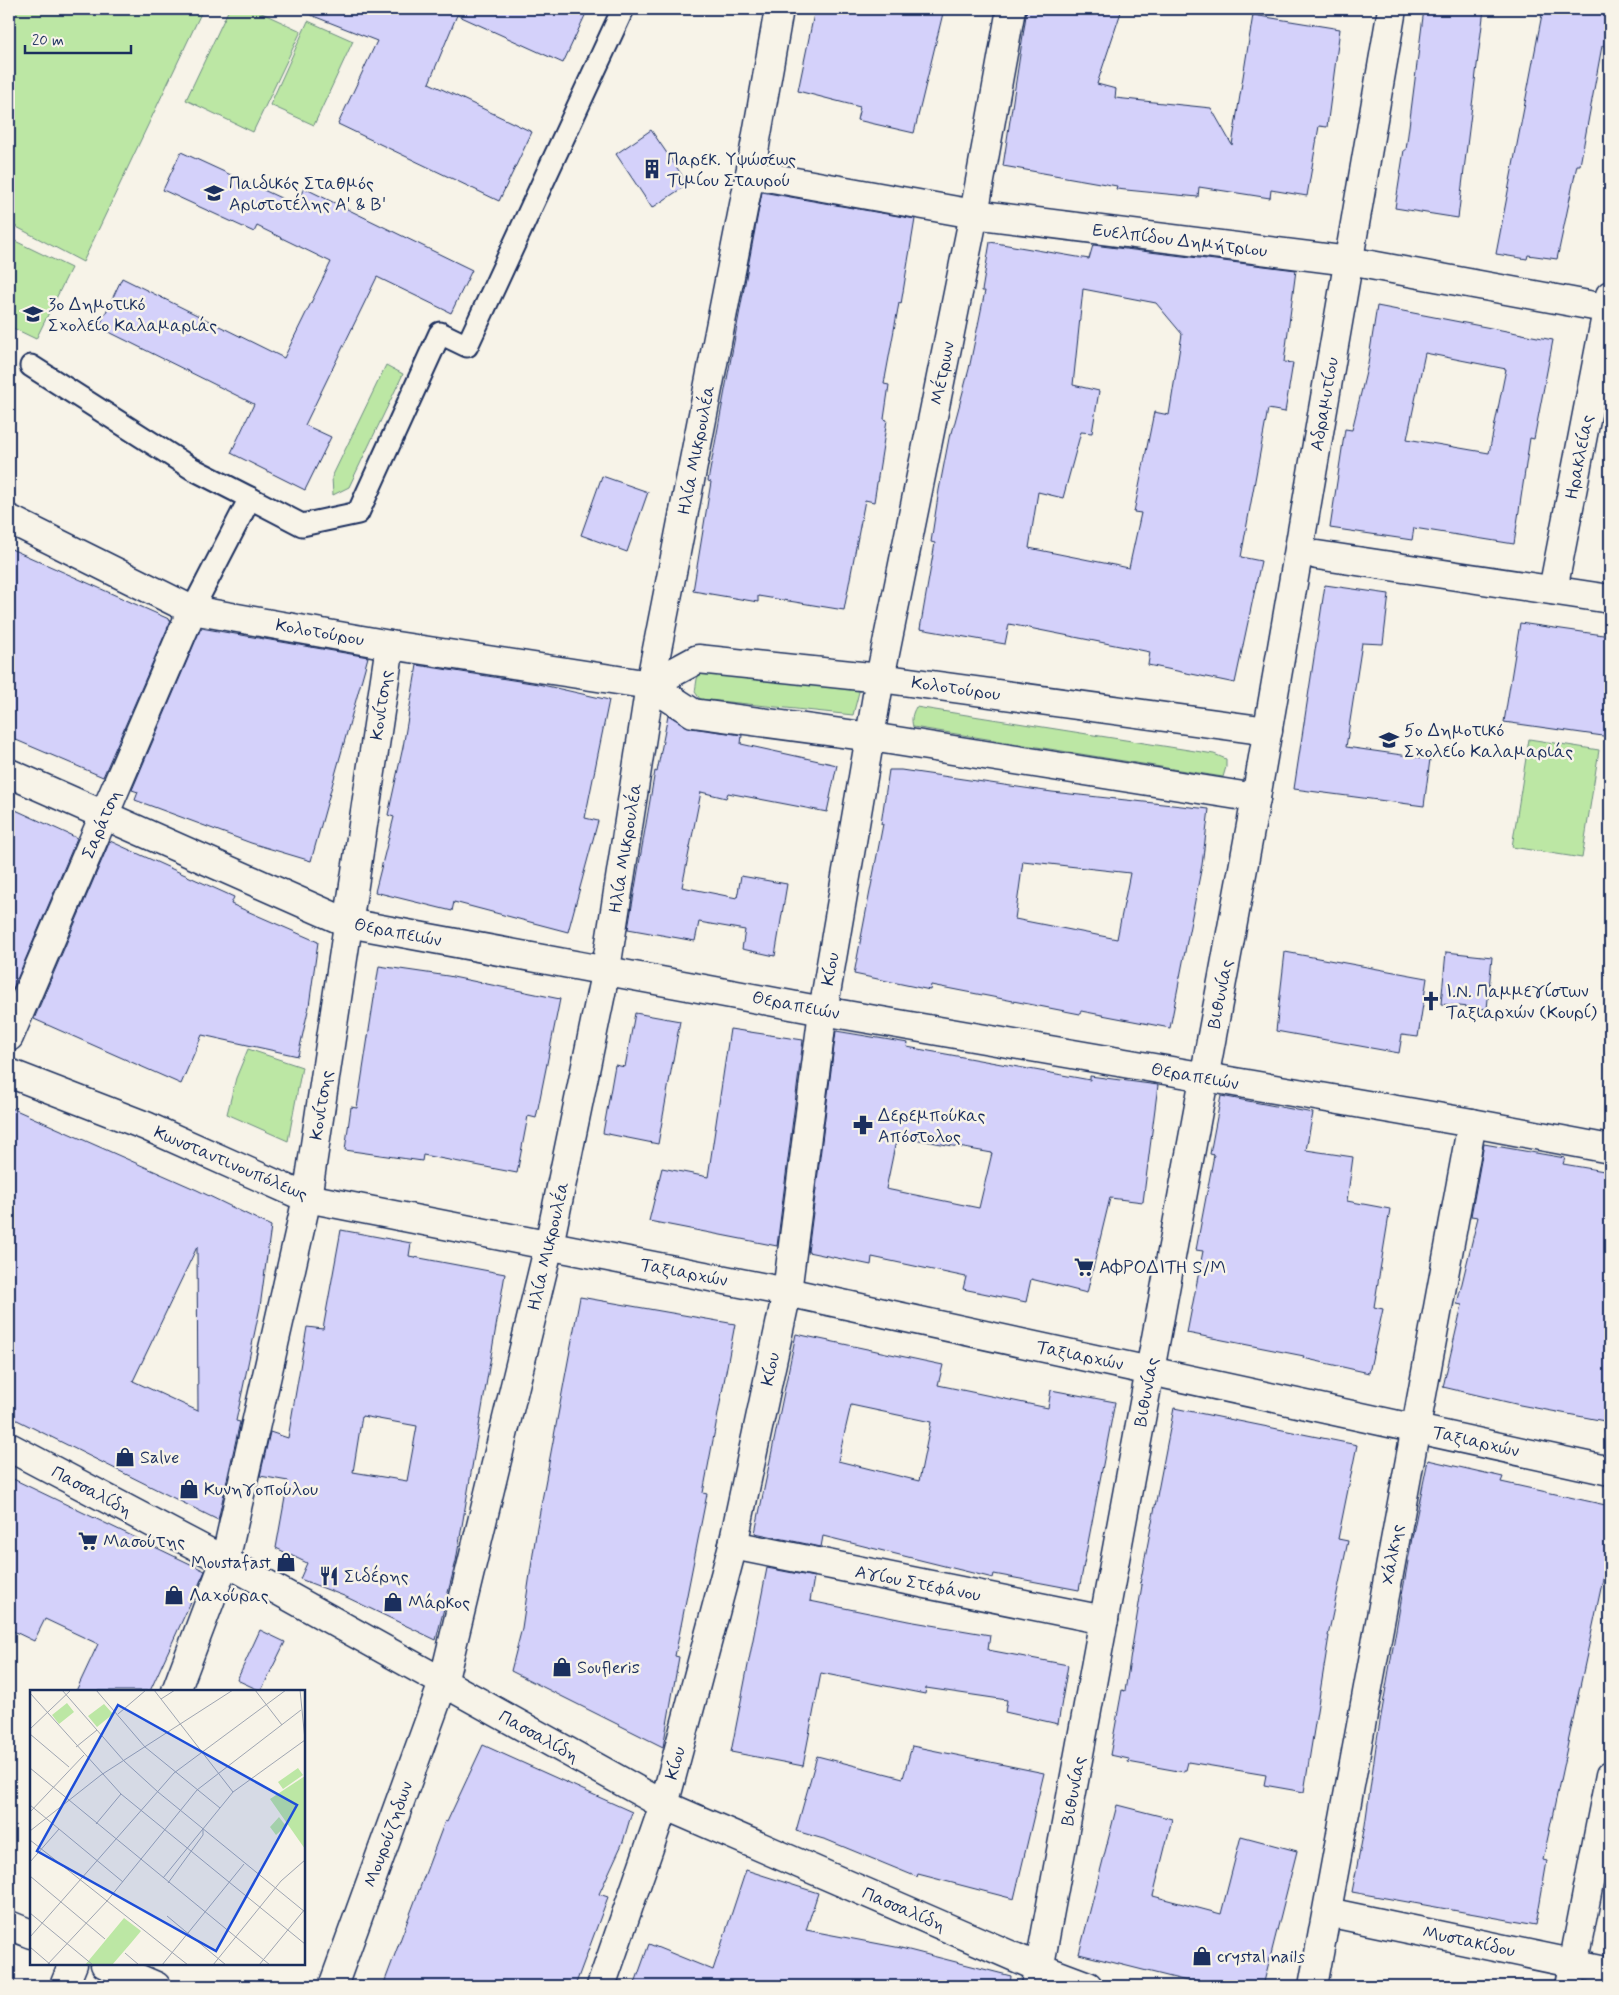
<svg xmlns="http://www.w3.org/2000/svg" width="1619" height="1995" viewBox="0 0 1619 1995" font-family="Mynerve,sans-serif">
  <rect width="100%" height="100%" fill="#f7f3e8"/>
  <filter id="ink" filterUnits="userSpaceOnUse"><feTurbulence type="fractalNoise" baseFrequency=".02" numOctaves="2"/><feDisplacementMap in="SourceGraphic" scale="10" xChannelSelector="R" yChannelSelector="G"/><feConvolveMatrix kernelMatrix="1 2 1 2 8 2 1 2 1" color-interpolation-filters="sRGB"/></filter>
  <g filter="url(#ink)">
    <g fill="#bce7a4" stroke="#6c8b81">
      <polygon points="9,9 203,9 83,262 9,223"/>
      <polygon points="229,9 253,9 301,31 253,132 186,100"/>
      <polygon points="308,21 353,41 314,125 270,105"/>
      <polygon points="9,238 71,268 36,339 9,326"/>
      <polygon points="386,365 403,374 349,487 333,495 332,477"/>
      <polygon points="701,670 860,688 853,715 700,699 695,692 697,679"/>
      <path d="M916,707L1214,754L1226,759V767L1223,777L913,727C911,719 912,714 916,707Z"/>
      <polygon points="1529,739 1599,750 1582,858 1512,847"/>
      <polygon points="248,1049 302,1067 288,1141 227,1114 236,1078"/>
    </g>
    <g fill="#d4d1fa" stroke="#1b2f5e" fill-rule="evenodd">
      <polygon points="299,9 588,9 563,63 457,15 429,83 532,132 499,201 338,124 377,41 298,10"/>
      <polygon points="815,9 944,9 914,133 857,120 860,107 798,91"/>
      <polygon points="1027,9 1122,9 1097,84 1116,89 1115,98 1211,108 1232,145 1253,15 1340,29 1327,127 1319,126 1307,196 1271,190 1270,198 1199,187 1198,197 1116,189 1117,186 1003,166"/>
      <polygon points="1424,9 1484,9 1458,218 1395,208 1404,150 1406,150"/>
      <polygon points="1543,9 1608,9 1604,46 1602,46 1580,165 1577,165 1557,259 1528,255 1527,259 1496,254"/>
      <polygon points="651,130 688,184 652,208 616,154"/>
      <polygon points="181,152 296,205 304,188 472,270 451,313 377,277 305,425 331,437 305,490 231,453 254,404 99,327 122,278 284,358 331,262 257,226 254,232 163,190"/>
      <polygon points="762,192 915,219 901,304 899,303 884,384 889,385 884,419 887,420 874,502 865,500 844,610 758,596 758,602 693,591 711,482 708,481"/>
      <path d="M990,242L1089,259L1093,245L1296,270L1284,362L1293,363L1285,412L1268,409L1241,557L1261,561L1235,683L1148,665L1150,652L1009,624L1005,644L920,629L935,543L931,542L939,490L950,433H952L969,369L985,291H982ZM1083,289L1156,303L1182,334L1169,415L1154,412L1134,512L1141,513L1129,568L1029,548L1038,492L1063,498L1081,432L1092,433L1099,391L1073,385Z"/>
      <path d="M1377,306L1553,340L1534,439L1530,438L1514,544L1414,528L1412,540L1330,528L1345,429L1352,430L1368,364ZM1425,353L1506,369L1489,453L1407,439Z"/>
      <polygon points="602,476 648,492 627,552 581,535"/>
      <polygon points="9,548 171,620 103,777 9,737"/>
      <polygon points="1325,585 1389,594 1383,644 1362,643 1346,747 1430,759 1424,806 1294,789"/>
      <polygon points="1520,623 1610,636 1610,737 1504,722"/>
      <polygon points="201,628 368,657 311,861 251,843 135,800 138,792 132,790"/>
      <polygon points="417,665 538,684 609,700 585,818 598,821 568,932 454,902 452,911 375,892 394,817 388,815 403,747"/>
      <polygon points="668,715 691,728 742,735 741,744 837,765 827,812 728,793 726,798 701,792 682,887 737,898 741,876 787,884 775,956 742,949 745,930 699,922 695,941 628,929 655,771 657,772"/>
      <path d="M889,770H901L1052,792L1209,809L1202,865L1170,1028L1081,1011L1080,1014L931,985L930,990L854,974L883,824H881ZM1023,861L1130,873L1117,939L1015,919Z"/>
      <polygon points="9,807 77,838 9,998"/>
      <polygon points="110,841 234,897 231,904 318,942 309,1006 298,1056 202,1035 181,1084 34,1019"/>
      <polygon points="1285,952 1427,978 1418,1037 1402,1035 1399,1053 1276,1031"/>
      <polygon points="1446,952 1492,957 1487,1009 1441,1004"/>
      <polygon points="379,966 448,976 560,999 536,1118 528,1116 517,1173 423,1155 422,1161 345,1150 351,1107 357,1108"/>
      <polygon points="635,1013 680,1021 658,1144 603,1133 615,1065 625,1067"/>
      <polygon points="730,1029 803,1040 777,1246 649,1221 662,1168 708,1177"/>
      <path d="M836,1031L908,1043L907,1047L1090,1080V1076L1158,1085L1143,1202L1110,1198L1087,1293L1031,1279L1026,1302L963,1289L966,1277L872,1257L871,1265L808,1252ZM897,1136L992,1153L979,1208L886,1189Z"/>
      <polygon points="1221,1096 1313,1113 1306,1150 1353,1157 1347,1201 1390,1209 1374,1307 1383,1309 1369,1373 1303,1358 1304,1356 1187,1333 1203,1251 1196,1250 1214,1155 1210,1154"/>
      <path d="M9,1107L197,1190L271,1226L260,1307L236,1421L240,1422L218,1520L9,1416ZM197,1247L198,1411L133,1381Z"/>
      <polygon points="1484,1144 1565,1158 1563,1164 1610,1172 1610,1422 1520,1405 1443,1387 1462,1305 1457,1304 1478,1217 1471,1216"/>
      <path d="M341,1230L411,1243L409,1256L505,1274L456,1561L436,1640L344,1596L300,1579L307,1563L276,1548L288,1481L260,1476L270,1432L288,1438L307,1327L323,1329ZM362,1416L417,1426L407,1481L353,1472Z"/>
      <polygon points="580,1297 735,1324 703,1493 707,1494 675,1656 679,1657 663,1747 511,1671 522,1628 537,1527"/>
      <path d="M796,1334L943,1365L938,1385L1048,1408L1051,1390L1115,1402L1079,1590L994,1574L993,1578L823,1536L821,1547L755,1533ZM851,1405L931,1422L919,1481L838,1461Z"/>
      <polygon points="1174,1408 1357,1445 1338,1539 1348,1541 1328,1636 1329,1636 1304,1792 1264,1785 1266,1775 1188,1762 1186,1770 1184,1770 1184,1772 1128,1762 1129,1759 1110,1755 1122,1690 1125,1691 1142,1585 1140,1584"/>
      <polygon points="1428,1460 1503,1477 1501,1482 1610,1506 1610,1546 1543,1860 1547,1861 1536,1925 1352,1892 1365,1825 1377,1739 1412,1538"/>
      <polygon points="9,1477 205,1571 150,1691 76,1691 98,1644 45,1619 34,1641 9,1629"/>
      <polygon points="767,1568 814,1577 810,1601 908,1621 990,1635 988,1650 1068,1665 1058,1724 1005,1712 1007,1700 926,1688 925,1694 821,1673 803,1766 731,1752"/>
      <polygon points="260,1630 285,1642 261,1691 237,1680"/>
      <polygon points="483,1745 632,1812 623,1842 599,1894 608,1897 575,1986 383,1986 445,1821 447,1822"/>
      <polygon points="912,1746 1044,1773 1014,1899 918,1874 917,1877 827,1840 796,1831 817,1756 903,1778"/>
      <polygon points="1117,1805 1172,1819 1153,1896 1221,1914 1241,1836 1297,1851 1263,1986 1207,1986 1079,1954"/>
      <polygon points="746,1870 818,1893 806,1930 901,1948 1011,1976 1010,1986 634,1986 649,1944 713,1970"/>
    </g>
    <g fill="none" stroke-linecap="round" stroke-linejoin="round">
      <defs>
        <g id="lane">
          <polyline points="31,366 191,468 250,498 192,610"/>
          <polyline points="250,498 302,525 358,513 440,333 467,346 623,9"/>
        </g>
        <g id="street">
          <polyline points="750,174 974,214 1349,261 1610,309"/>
          <polyline points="9,519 192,610 390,645 650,685 693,713 871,737 1256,798"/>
          <polyline points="1317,555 1610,599"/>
          <polyline points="1553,590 1610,295"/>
          <polyline points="650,685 698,659 880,678 1268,731"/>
          <polyline points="9,773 348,923 823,1011 1472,1123 1610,1149"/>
          <polyline points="9,1037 192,610"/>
          <polyline points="9,1073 146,1126 307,1198 787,1292 1610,1471"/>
          <polyline points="733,1545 1104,1620"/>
          <polyline points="176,1691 225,1561 307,1198 390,645"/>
          <polyline points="1327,1912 1610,1971"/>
          <polyline points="9,1925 31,1934"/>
          <polyline points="105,1964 156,1986"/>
          <polyline points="64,1986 73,1964"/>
          <polyline points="333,1986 443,1683 549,1245 606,969 650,685 750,174 779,9"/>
          <polyline points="601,1986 664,1805 733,1545 787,1292 823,1011 880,678 974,214 1011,9"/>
          <polyline points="1036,1986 1256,798 1392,9"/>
          <polyline points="1313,1986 1472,1123"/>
          <polyline points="1569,1986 1610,1775"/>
        </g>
        <polyline id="secondary" points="9,1447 225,1561 664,1805 1040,1968 1088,1986"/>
      </defs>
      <use href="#lane" stroke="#1b2f5e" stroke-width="25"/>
      <use href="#street" stroke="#1b2f5e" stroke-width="31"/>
      <use href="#secondary" stroke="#1b2f5e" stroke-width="31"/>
      <use href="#lane" stroke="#f7f3e8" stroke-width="21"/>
      <use href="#street" stroke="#f7f3e8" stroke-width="28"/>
      <use href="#secondary" stroke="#f7f3e8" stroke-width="28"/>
    </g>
  </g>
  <defs>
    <symbol id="building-bare" viewBox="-9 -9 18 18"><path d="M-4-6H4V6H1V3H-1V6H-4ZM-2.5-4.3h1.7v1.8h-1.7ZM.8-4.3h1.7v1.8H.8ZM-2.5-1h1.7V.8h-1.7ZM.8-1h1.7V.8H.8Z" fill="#1b2f5e" stroke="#f7f3e8" stroke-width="2.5" paint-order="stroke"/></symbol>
    <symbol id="school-bare" viewBox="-9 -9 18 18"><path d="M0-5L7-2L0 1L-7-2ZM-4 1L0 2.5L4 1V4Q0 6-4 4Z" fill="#1b2f5e" stroke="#f7f3e8" stroke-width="2.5" paint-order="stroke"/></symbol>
    <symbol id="church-bare" viewBox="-9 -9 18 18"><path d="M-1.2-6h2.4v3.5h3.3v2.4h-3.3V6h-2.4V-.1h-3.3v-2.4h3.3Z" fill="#1b2f5e" stroke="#f7f3e8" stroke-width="2.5" paint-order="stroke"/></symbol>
    <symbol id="pharmacy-bare" viewBox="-9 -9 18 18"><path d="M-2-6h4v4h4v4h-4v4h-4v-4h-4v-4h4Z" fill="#1b2f5e" stroke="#f7f3e8" stroke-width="2.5" paint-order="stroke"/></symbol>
    <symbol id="supermarket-bare" viewBox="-9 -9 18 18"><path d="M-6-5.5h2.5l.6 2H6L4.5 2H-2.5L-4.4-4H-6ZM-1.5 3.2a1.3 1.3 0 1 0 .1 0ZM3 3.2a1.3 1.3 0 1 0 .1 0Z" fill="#1b2f5e" stroke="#f7f3e8" stroke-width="2.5" paint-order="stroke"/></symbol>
    <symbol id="shop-bare" viewBox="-9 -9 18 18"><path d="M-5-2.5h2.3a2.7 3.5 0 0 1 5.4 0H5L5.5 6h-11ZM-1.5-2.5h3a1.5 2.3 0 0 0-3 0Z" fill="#1b2f5e" stroke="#f7f3e8" stroke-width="2.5" paint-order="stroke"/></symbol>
    <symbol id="restaurant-bare" viewBox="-9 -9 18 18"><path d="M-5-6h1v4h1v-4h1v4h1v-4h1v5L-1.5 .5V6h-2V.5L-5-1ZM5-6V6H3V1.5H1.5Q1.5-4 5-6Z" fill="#1b2f5e" stroke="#f7f3e8" stroke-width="2.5" paint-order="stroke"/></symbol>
  </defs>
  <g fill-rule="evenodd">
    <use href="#building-bare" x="638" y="155" width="28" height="28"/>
    <use href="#school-bare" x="200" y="179" width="28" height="28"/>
    <use href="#school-bare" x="19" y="300" width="28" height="28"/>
    <use href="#school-bare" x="1375" y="726" width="28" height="28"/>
    <use href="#church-bare" x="1417" y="987" width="28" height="28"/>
    <use href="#pharmacy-bare" x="849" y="1111" width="28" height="28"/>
    <use href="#supermarket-bare" x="1070" y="1253" width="28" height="28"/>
    <use href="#shop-bare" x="111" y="1443" width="28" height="28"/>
    <use href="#shop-bare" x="175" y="1475" width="28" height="28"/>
    <use href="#supermarket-bare" x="74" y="1527" width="28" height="28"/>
    <use href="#shop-bare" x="272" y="1548" width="28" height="28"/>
    <use href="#restaurant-bare" x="315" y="1562" width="28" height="28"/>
    <use href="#shop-bare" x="160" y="1581" width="28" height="28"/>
    <use href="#shop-bare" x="379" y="1588" width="28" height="28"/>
    <use href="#shop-bare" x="548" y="1653" width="28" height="28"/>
    <use href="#shop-bare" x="1188" y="1942" width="28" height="28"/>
  </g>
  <g text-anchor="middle" stroke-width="5" stroke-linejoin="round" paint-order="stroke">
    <g font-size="18" fill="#1b2f5e" stroke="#f7f3e8" text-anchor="start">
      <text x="667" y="165">Παρεκ. Υψώσεως<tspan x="667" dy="21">Τιμίου Σταυρού</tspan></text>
      <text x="229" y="189">Παιδικός Σταθμός<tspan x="229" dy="21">Αριστοτέλης Α' &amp; Β'</tspan></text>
      <text x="48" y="310">3ο Δημοτικό<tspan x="48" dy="21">Σχολείο Καλαμαριάς</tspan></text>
      <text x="1404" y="736">5ο Δημοτικό<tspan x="1404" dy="21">Σχολείο Καλαμαριάς</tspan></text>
      <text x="1446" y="997">Ι.Ν. Παμμεγίστων<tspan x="1446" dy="21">Ταξιαρχών (Κουρί)</tspan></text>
      <text x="878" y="1121">Δερεμπούκας<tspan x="878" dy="21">Απόστολος</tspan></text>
      <text x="1099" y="1273">ΑΦΡΟΔΙΤΗ S/M</text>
      <text x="140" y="1463">Salve</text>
      <text x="204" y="1495">Κυνηγοπούλου</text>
      <text x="103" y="1547">Μασούτης</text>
      <text x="271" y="1568" text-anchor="end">Moustafast</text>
      <text x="344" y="1582">Σιδέρης</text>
      <text x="189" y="1601">Λαχούρας</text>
      <text x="408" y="1608">Μάρκος</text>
      <text x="577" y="1673">Soufleris</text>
      <text x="1217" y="1962">crystal nails</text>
    </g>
    <g font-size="18" fill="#1b2f5e" stroke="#f7f3e8">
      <text transform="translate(1180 240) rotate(7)" y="6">Ευελπίδου Δημήτριου</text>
      <text transform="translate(942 373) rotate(-79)" y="6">Μέτρων</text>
      <text transform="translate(1324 404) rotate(-80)" y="6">Αδραμυτίου</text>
      <text transform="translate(696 450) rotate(-79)" y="6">Ηλία Μικρουλέα</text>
      <text transform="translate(1579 457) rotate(-79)" y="6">Ηρακλείας</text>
      <text transform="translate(320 632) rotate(10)" y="6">Κολοτούρου</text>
      <text transform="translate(956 688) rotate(8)" y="6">Κολοτούρου</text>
      <text transform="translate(381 705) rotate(-82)" y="6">Κονίτσης</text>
      <text transform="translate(101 824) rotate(-67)" y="6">Σαράτση</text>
      <text transform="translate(625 848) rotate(-81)" y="6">Ηλία Μικρουλέα</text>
      <text transform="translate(398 932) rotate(11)" y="6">Θεραπειών</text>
      <text transform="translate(830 969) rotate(-80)" y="6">Κίου</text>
      <text transform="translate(1220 994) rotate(-79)" y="6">Βιθυνίας</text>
      <text transform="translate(796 1005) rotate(11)" y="6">Θεραπειών</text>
      <text transform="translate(1195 1076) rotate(10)" y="6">Θεραπειών</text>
      <text transform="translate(321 1105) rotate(-81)" y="6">Κονίτσης</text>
      <text transform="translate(231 1163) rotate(23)" y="6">Κωνσταντινουπόλεως</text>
      <text transform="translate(548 1246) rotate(-77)" y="6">Ηλία Μικρουλέα</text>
      <text transform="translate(684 1272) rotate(11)" y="6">Ταξιαρχών</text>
      <text transform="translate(1080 1355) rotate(12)" y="6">Ταξιαρχών</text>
      <text transform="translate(770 1369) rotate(-78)" y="6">Κίου</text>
      <text transform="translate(1146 1392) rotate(-80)" y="6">Βιθυνίας</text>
      <text transform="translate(1476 1441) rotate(13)" y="6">Ταξιαρχών</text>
      <text transform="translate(92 1491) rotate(28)" y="6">Πασσαλίδη</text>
      <text transform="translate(1392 1554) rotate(-80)" y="6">Χάλκης</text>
      <text transform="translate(918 1583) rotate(11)" y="6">Αγίου Στεφάνου</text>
      <text transform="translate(539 1736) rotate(29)" y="6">Πασσαλίδη</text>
      <text transform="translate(675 1763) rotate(-75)" y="6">Κίου</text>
      <text transform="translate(1073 1791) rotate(-80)" y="6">Βιθυνίας</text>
      <text transform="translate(388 1834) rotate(-70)" y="6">Μουρούζηδων</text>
      <text transform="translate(904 1909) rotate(23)" y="6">Πασσαλίδη</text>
      <text transform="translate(1469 1941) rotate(12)" y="6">Μυστακίδου</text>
    </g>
  </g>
  <g transform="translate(30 1690)">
    <rect width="275" height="275" fill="#f7f3e8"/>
    <path d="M37,13L44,22L29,34L22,25ZM74,14L83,24L67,37L58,26ZM268,78L273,85L253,99L248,92ZM275,86V159L240,109ZM249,127L256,136L246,145L240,137ZM94,228L111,241L101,253L82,275H55Z" fill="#bce7a4"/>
    <path fill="none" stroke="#9fa5b1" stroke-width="1" d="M32,0L94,71L128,102L275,222M66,0L115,57L190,118M124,0L203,102M225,0L252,35M270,0L275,50M0,3L91,104L275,254M131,9L145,0M88,24L116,0M0,39L41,0M0,44L39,77M46,57L67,40M0,78L240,275M0,115L93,192M0,122L54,65M66,134L91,104M0,141L71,85L203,0M0,150L158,275M0,172L29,139M0,186L75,249M133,188L203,102L275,50M138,193L173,145V139M0,223L63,275M137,226L196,275M0,247L144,83L256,0M0,257L21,275M95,263L109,275M17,275L77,211L167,100L271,20M132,275L214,174M183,275L251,191L275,170M229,275L275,219"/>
    <path fill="#1d4ed8" fill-opacity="0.15" stroke="#1d4ed8" stroke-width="2.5" d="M88,15L267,115L186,261L7,161Z"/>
    <rect width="275" height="275" fill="none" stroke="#1b2f5e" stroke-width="2.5"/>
  </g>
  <rect width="1619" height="1995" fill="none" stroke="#f7f3e8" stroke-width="30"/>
  <rect x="15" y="15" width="1589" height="1965" fill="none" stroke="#1b2f5e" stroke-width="2" filter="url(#ink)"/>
  <path d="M25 45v8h106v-8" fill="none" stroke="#1b2f5e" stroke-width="2.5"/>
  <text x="32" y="45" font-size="15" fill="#1b2f5e" stroke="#f7f3e8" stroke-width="4" paint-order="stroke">20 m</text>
</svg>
